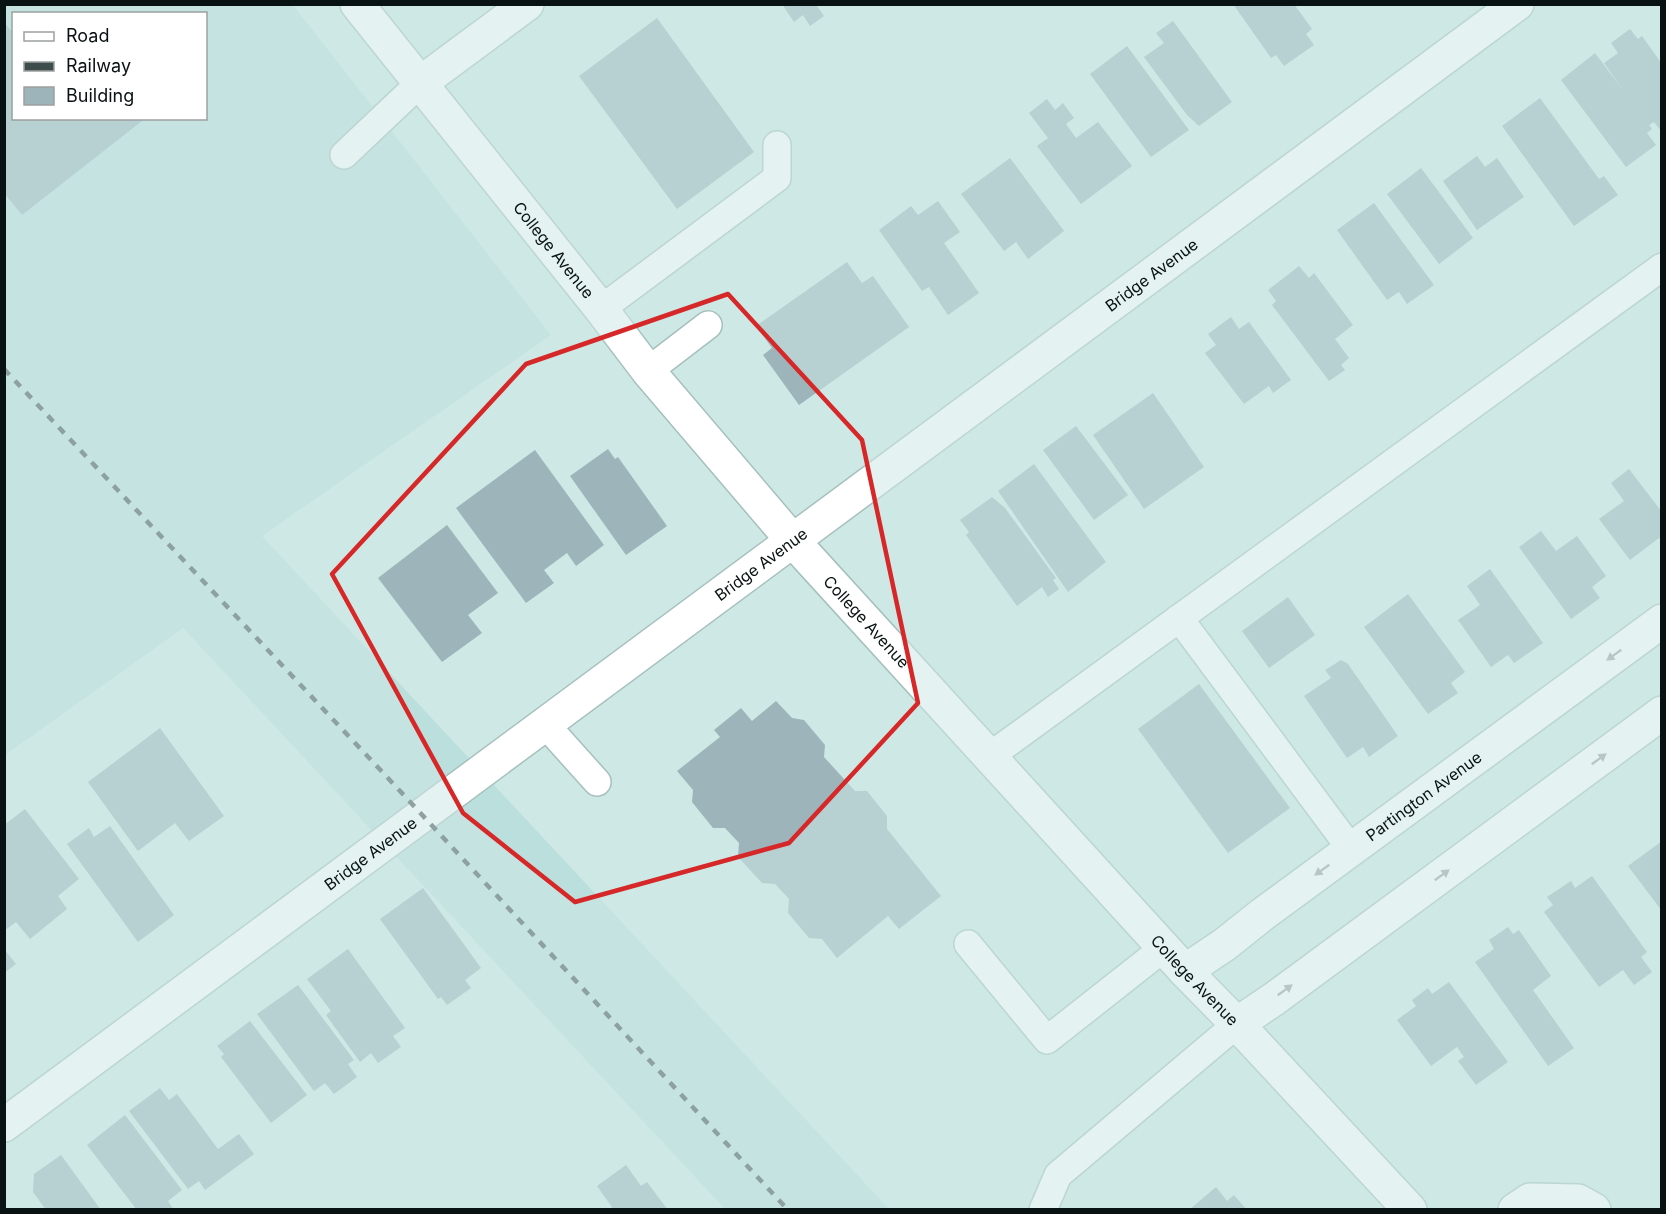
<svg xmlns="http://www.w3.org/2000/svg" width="1666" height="1214" viewBox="0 0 1666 1214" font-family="Inter,sans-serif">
  <rect width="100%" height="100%" fill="#cee8e6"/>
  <path fill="#bbdfdc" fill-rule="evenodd" d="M5,5H293L551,335L262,536L889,1209H725L183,628L5,755ZM14,14H206V118H14Z"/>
  <g fill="#9cb4ba">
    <polygon points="782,4 819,4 817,6 824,16 810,26 803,15 794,22"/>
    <polygon points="1233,4 1294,4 1312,29 1306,34 1314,45 1284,66 1276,55 1271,58"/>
    <polygon points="657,18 754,152 677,209 579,76"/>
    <polygon points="1173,21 1232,102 1199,126 1187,115 1144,57 1164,43 1156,33"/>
    <polygon points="4,22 14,34 14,118 140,118 142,121 22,215 4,193"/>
    <polygon points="1630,29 1638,39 1642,36 1662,64 1662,132 1654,122 1649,125 1652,129 1647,133 1656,145 1626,167 1561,80 1595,53 1623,90 1604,63 1618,53 1611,43"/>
    <polygon points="1127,46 1189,130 1151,157 1090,74"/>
    <polygon points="1540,98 1599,179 1604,176 1618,195 1574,226 1502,126"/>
    <polygon points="1047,99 1055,110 1063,103 1074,118 1066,124 1076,138 1098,122 1132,166 1081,204 1037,146 1048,138 1029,113"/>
    <polygon points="1477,156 1485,167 1497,158 1524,197 1477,230 1443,181"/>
    <polygon points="1010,158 1064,231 1028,259 1016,242 1004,251 961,194"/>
    <polygon points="1421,168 1473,238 1439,264 1387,194"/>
    <polygon points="938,201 960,232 944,243 979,293 948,315 929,287 922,291 879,230 911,206 918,215"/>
    <polygon points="1374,203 1434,285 1407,304 1399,292 1387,300 1337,230"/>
    <polygon points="847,262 862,283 873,276 909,327 799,405 763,355 772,348 756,326"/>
    <polygon points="1299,266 1309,278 1314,273 1353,325 1335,339 1349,358 1341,365 1345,370 1329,381 1272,305 1276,301 1268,290"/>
    <polygon points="1231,317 1239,329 1249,322 1291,380 1273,393 1269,386 1244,404 1205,353 1216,345 1208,334"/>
    <polygon points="1153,393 1204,467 1144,509 1093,435"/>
    <polygon points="1076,426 1128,495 1094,520 1043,450"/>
    <polygon points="608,449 615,459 618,457 667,526 626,555 570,476"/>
    <polygon points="535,450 604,545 576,566 567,553 544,570 554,583 526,603 456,508"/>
    <polygon points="1034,464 1106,562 1068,592 998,491"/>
    <polygon points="1629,469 1662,512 1662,541 1659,538 1630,560 1599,519 1624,501 1611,483"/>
    <polygon points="992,497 1005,508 1056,578 1053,580 1059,589 1048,597 1042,587 1017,606 966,535 969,532 960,520"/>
    <polygon points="447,525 498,593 468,615 482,633 442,662 378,578"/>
    <polygon points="1541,531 1556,551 1577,536 1606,576 1592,587 1600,598 1571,619 1519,547"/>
    <polygon points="1490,569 1543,643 1514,663 1508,655 1491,667 1458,620 1480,605 1467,586"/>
    <polygon points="1408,594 1465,672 1451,683 1458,693 1428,714 1364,627"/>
    <polygon points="1288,597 1315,635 1269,668 1242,631"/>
    <polygon points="1341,660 1348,664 1398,736 1369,757 1363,747 1347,758 1304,696 1331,678 1325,670"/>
    <polygon points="1199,684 1290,808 1228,853 1138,729"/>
    <polygon points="776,701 792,718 804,720 825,745 824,757 855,791 867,791 887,816 887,829 941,896 899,929 888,916 837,958 822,939 809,938 788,913 789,899 775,884 762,883 738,857 739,843 725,828 713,828 692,802 693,790 677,771 720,737 714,730 741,708 752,721"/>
    <polygon points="160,728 224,816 189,841 175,823 138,851 88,782"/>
    <polygon points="25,809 79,879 58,896 67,909 30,939 16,922 4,931 4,825"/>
    <polygon points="110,826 174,915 138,942 67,844 89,828 94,837"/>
    <polygon points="1662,841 1662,911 1628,866"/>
    <polygon points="1592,876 1647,952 1641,957 1652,972 1634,985 1623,970 1599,987 1544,912 1553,905 1547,897 1571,881 1575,888"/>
    <polygon points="423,888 481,968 465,980 471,988 447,1005 441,997 438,999 380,919"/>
    <polygon points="1508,927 1513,934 1519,930 1551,976 1533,990 1574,1048 1548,1066 1475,962 1494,949 1489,940"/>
    <polygon points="4,949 16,964 4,973"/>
    <polygon points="348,949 405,1028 393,1036 401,1047 378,1063 371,1053 360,1062 326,1015 331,1011 307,979"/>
    <polygon points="1449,982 1508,1062 1476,1085 1458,1061 1464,1057 1457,1047 1431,1066 1397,1020 1416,1006 1412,1000 1428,988 1432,994"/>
    <polygon points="298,985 354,1060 348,1064 357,1077 334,1094 325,1083 314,1091 257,1014"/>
    <polygon points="250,1021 307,1095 271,1123 221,1057 224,1054 217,1046"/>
    <polygon points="160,1088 169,1100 177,1094 218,1149 239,1134 254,1154 205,1190 199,1181 188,1189 129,1111"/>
    <polygon points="125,1115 182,1190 168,1201 174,1210 137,1210 87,1145"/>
    <polygon points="61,1155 101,1210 46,1210 33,1192 34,1174"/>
    <polygon points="626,1165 641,1186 647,1182 668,1210 609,1210 612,1207 597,1186"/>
    <polygon points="1216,1187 1227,1201 1234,1195 1247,1210 1189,1210"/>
  </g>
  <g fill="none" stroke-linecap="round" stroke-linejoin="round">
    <defs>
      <g id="lane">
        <polyline points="344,155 419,84"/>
        <polyline points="601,309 777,178 777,145"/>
        <polyline points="648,371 708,325"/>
        <polyline points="1179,618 1351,849"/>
        <polyline points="545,724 597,782"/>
        <polyline points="990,756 1662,267"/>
        <polyline points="968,944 1047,1040 1165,947"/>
        <polyline points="1043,1210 1058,1175 1237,1024"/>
      </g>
      <g id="street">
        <polyline points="419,84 527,4"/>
        <path id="s1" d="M1185,971L1224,945L1263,914L1662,621"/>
        <polyline points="1237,1024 1274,999 1662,713"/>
        <path id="s2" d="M4,1125L1517,4"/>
        <polyline points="1515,1210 1530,1200 1578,1201 1594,1210"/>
      </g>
      <g id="secondary">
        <path id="s3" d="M357,4L601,309L648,371L793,541L1185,971L1237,1024L1410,1210"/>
      </g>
    </defs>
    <use href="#lane" stroke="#a6c0bd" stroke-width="30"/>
    <use href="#street" stroke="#a6c0bd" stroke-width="36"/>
    <use href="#secondary" stroke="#a6c0bd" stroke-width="36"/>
    <use href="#lane" stroke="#fff" stroke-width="27"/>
    <use href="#street" stroke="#fff" stroke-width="33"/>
    <use href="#secondary" stroke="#fff" stroke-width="33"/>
    <polyline stroke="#3e4c4c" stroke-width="4.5" stroke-dasharray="8 8" stroke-linecap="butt" points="4,369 387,777 788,1210"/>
  </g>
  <defs><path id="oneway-solid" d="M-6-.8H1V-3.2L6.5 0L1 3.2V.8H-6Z" transform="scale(1.5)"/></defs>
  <g fill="#9da0a0">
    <use href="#oneway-solid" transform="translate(1614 655) rotate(144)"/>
    <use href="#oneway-solid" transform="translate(1599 759) rotate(-36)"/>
    <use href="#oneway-solid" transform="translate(1322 870) rotate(144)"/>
    <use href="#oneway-solid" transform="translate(1442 875) rotate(-36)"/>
    <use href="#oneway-solid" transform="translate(1285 990) rotate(-36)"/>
  </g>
  <path d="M0 0H1666V1214H0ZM728,294L862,440L918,703L789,843L575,902L463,813L332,574L526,364Z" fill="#cee8e6" fill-opacity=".55" fill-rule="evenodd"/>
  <path fill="none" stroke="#d62828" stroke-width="4.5" stroke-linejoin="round" d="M728,294L862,440L918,703L789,843L575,902L463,813L332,574L526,364Z"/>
  <g text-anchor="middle" stroke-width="4.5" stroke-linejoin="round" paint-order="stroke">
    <g font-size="16" fill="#091212" stroke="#fff">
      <text dy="6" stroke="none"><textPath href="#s3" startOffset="315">College Avenue</textPath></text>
      <text dy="6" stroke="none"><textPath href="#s2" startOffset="1428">Bridge Avenue</textPath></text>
      <text dy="6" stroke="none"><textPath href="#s2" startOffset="942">Bridge Avenue</textPath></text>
      <text dy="6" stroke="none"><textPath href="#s3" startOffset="801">College Avenue</textPath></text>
      <text dy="6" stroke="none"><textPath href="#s1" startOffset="296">Partington Avenue</textPath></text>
      <text dy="6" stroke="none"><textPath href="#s2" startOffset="456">Bridge Avenue</textPath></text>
      <text dy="6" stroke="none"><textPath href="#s3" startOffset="1287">College Avenue</textPath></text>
    </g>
  </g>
  <rect width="1666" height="1214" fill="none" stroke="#091212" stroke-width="12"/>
  <rect x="12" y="12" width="195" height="108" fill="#ffffff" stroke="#9da0a0" stroke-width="1.5"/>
  <rect x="24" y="32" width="30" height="9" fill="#ffffff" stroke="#9da0a0" stroke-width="1.5"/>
  <text x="66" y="42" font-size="18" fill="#091212">Road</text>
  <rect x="24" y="62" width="30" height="9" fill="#3e4c4c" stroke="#9da0a0" stroke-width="1.5"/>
  <text x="66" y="72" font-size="18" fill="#091212">Railway</text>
  <rect x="24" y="87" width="30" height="18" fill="#9cb4ba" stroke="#9da0a0" stroke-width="1.5"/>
  <text x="66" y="102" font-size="18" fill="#091212">Building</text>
</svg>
